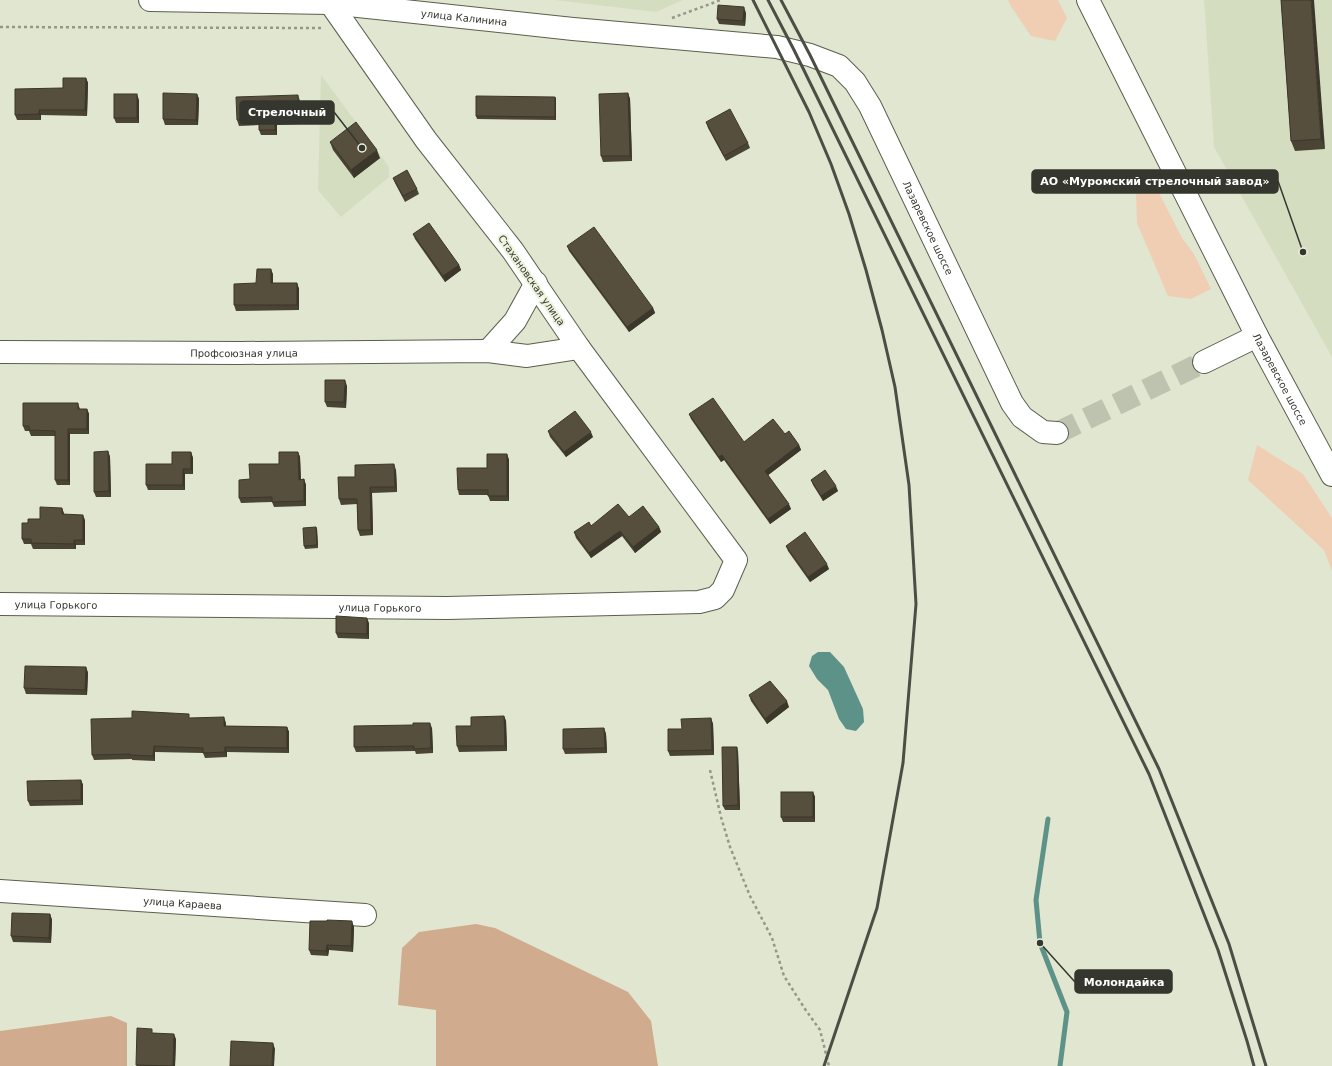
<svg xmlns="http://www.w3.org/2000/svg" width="1332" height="1066" viewBox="0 0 1332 1066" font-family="'DejaVu Sans',sans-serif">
  <rect width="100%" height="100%" fill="#e0e6d0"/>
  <g fill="#d5ddc0">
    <polygon points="555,0 683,0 656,12"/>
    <polygon points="1204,0 1332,0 1332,357 1214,147"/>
    <polygon points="321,75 389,167 389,177 341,217 318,190"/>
  </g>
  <g fill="#f0ceb3">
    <polygon points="1008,0 1058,0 1067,18 1055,41 1031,36 1012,8"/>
    <polygon points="1156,187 1182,238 1194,254 1211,289 1191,299 1168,296 1137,223 1136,193"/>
    <polygon points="1257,445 1303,474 1332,518 1332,571 1324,550 1248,480"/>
  </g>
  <g fill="#d1ab8d">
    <polygon points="476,924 495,928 628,992 651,1021 658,1066 436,1066 436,1010 398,1005 402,948 419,932"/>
    <polygon points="111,1016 127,1023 127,1066 0,1066 0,1031"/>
  </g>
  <polygon fill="#5c9287" points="818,652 830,652 844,667 863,709 864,722 856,731 846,729 839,719 828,690 817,679 809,666 812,656"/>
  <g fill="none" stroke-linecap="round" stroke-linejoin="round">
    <polyline stroke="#5c9287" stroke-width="5" points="1048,819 1036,900 1040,943 1067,1012 1060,1066"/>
    <polyline stroke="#bec3b0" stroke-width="22" stroke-dasharray="22 11" stroke-linecap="butt" points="1057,433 1204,362"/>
    <defs>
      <g id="minor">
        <path id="s1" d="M150,0L330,3L573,29L777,47L810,55L839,66L855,82L870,106L1012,403L1022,417L1043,432L1057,433"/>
        <path id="s2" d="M1088,0L1257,336L1332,475"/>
        <polyline points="488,351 515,321 536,283"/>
        <path id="s3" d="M0,352L240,353L488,351L527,356L579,348"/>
        <polyline points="1204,362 1257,336"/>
        <path id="s4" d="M0,604L447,608L699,602L715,598L723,590L736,560L579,348L513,251L426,140L328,0"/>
        <path id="s5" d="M0,891L365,915"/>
      </g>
    </defs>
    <use href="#minor" stroke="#5a5f4c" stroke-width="24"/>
    <g stroke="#949888" stroke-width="2.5" stroke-dasharray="3 3" stroke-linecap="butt">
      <polyline points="672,18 721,0"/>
      <polyline points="0,27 322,28"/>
      <polyline points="710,770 721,817 730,847 750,896 772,938 784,976 805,1009 820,1030 829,1066"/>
    </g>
    <use href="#minor" stroke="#fff" stroke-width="22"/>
    <g stroke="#4b4e44" stroke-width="3">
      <polyline points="753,0 809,112 831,164 849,214 866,270 882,330 895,387 909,485 916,604 903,763 877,908 824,1066"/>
      <polyline points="768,0 794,50 1149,774 1218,950 1247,1041 1254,1066"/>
      <polyline points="781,0 810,55 1159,769 1229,944 1266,1066"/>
    </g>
  </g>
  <g fill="#4a4434">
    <polygon points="1281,0 1325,149 1295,151 1291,141"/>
    <polygon points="746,13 745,26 719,24 717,19"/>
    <polygon points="86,78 88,83 87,116 41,115 41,120 17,120 15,115 63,88"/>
    <polygon points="628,93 630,99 632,161 603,162 601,156"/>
    <polygon points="197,94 199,99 198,125 165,125 163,119"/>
    <polygon points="555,97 556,99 556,120 477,119 476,116"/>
    <polygon points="139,100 139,123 116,123 114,118"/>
    <polygon points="300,101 300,124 277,125 277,135 261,135 259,130 259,125 239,126 237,120"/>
    <polygon points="706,122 748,143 750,148 726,161 708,128"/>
    <polygon points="330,142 380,158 354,178 333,150"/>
    <polygon points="393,178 417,189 419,194 405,202 395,183"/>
    <polygon points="413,234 459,265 461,270 445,282 415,239"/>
    <polygon points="567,246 653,308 655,313 629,332 569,251"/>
    <polygon points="273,274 273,283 297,283 299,289 299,310 236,311 234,305 256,283"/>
    <polygon points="347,386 346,408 327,407 325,402"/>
    <polygon points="78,403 80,409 87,409 89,414 89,434 70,434 70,485 57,485 55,480 55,436 31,436 29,431 25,431 23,426"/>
    <polygon points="689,414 744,442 785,434 799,445 801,450 768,475 791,509 770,524 724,460 721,462 691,419"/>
    <polygon points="548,431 593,437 566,457 550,437"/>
    <polygon points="108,451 110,457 111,497 96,497 94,492"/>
    <polygon points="191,452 193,458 193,474 185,474 185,490 148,490 146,485 172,464"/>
    <polygon points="298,452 300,457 301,480 304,479 306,485 306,506 274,507 272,502 241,503 239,498 250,479 279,464"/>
    <polygon points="507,454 509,460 509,501 490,501 488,495 459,495 458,490 487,468"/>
    <polygon points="396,470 397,492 372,493 373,535 360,536 358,530 357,504 341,505 339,499 355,477"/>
    <polygon points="811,480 838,491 823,501 813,485"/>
    <polygon points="64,513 64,514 85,520 85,545 76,545 76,549 33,549 31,544 24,544 22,539 28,523 40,519"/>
    <polygon points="629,517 659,527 661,532 635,553 622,536 591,558 576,538 574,532 591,526"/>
    <polygon points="316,527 317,529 318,548 305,549 304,546"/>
    <polygon points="786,546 829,569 810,582 788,551"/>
    <polygon points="369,623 369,639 338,638 336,633"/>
    <polygon points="86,667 88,673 87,695 26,694 24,688"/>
    <polygon points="749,695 789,707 767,724 751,701"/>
    <polygon points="504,716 506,721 507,751 459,752 457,746 471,726"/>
    <polygon points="191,718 226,723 226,726 287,727 289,732 289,753 227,752 227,757 205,758 203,753 155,752 155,761 132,760 132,759 94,760 92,755"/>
    <polygon points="711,718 713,724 714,755 670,756 668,751"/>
    <polygon points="432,728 433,753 416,754 415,751 356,752 354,747"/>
    <polygon points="604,728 606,734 607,753 565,754 563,749"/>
    <polygon points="738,751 740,810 725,810 723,806"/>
    <polygon points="81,780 83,785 83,805 30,806 28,801"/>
    <polygon points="813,792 815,797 815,822 783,822 781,817"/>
    <polygon points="50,914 52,920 51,943 13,942 11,936"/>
    <polygon points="327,921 354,927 353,952 329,950 328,956 311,955 309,950"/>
    <polygon points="154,1033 176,1039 175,1066 137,1066 136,1065"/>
  </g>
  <g fill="#3c372b">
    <polygon points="1311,0 1314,0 1325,149 1321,139"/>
    <polygon points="744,7 746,13 745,26 743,21"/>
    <polygon points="86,78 88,83 87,116 85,110"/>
    <polygon points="628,93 630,99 632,161 630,156"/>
    <polygon points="137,94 139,100 139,123 137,118"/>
    <polygon points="197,94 199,99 198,125 196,120"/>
    <polygon points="298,95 300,101 300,124 299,119"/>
    <polygon points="555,97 556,99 556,120 555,117"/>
    <polygon points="39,110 41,115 41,120 39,114"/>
    <polygon points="275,119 277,125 277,135 275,130"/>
    <polygon points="377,150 380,158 354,178 351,170"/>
    <polygon points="459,265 461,270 445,282 443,276"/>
    <polygon points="271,269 273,274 273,289 271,283"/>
    <polygon points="297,283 299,289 299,310 297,305"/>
    <polygon points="653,308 655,313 629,332 627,327"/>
    <polygon points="345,380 347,386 346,408 344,402"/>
    <polygon points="87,409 89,414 89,434 87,429"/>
    <polygon points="68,429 70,434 70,485 68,480"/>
    <polygon points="591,432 593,437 566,457 564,452"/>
    <polygon points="799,445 801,450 767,476 765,471"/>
    <polygon points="108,451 110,457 111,497 109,491"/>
    <polygon points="191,452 193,458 193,474 191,469"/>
    <polygon points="298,452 300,457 301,485 299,480"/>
    <polygon points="507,454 509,460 509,501 507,496"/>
    <polygon points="722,455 724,460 721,462 719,457"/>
    <polygon points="394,464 396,470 397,492 395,487"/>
    <polygon points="183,469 185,474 185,490 183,485"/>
    <polygon points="304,479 306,485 306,506 304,501"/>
    <polygon points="836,486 838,491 823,501 821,496"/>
    <polygon points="370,487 372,493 373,535 371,530"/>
    <polygon points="789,504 791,509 770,524 768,519"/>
    <polygon points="62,508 64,513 64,519 62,514"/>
    <polygon points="83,515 85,520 85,545 83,540"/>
    <polygon points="316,527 317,529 318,548 317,545"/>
    <polygon points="659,527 661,532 635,553 633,547"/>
    <polygon points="620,531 622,536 591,558 589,553"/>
    <polygon points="74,540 76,545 76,549 74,544"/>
    <polygon points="827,564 829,569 810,582 808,577"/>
    <polygon points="367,618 369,623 369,639 367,634"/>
    <polygon points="86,667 88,673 87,695 85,690"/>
    <polygon points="787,701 789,707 767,724 765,719"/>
    <polygon points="504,716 506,721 507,751 505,746"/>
    <polygon points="224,717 226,723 226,732 224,726"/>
    <polygon points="711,718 713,724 714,755 712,750"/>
    <polygon points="430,723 432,728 433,753 431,748"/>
    <polygon points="287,727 289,732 289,753 287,748"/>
    <polygon points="604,728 606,734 607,753 605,748"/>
    <polygon points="154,746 155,752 155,761 153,756"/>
    <polygon points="225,747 227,752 227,757 225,752"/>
    <polygon points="737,747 738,751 740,810 738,805"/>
    <polygon points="81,780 83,785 83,805 81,800"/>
    <polygon points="813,792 815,797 815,822 813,817"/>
    <polygon points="50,914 52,920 51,943 49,938"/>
    <polygon points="352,921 354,927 353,952 351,946"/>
    <polygon points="327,945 329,950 328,956 326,951"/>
    <polygon points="174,1034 176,1039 175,1066 173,1066"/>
    <polygon points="273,1043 275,1049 274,1066 272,1066"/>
  </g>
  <g fill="#564f3d" stroke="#3c372b">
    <polygon points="1281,0 1311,0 1321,139 1291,141"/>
    <polygon points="718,5 744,7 743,21 717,19"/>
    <polygon points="63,78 86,78 85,110 39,110 39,114 15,115 15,89 63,88"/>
    <polygon points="163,93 197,94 196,120 163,119"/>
    <polygon points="628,93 630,156 601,156 599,94"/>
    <rect x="114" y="94" width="23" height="24"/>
    <polygon points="298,95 299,119 275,119 275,130 259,130 259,120 237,120 236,97"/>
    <polygon points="476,96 555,97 555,117 476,116"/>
    <polygon points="730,109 748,143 724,156 706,122"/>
    <polygon points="356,122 377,150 351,170 330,142"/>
    <polygon points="407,170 417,189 403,196 393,178"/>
    <polygon points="429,223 459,265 443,276 413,234"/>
    <polygon points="594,227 653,308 627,327 567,246"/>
    <polygon points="257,269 271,269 271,283 297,283 297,305 234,305 234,284 256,283"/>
    <polygon points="325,380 345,380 344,402 325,402"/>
    <polygon points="713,398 744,442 773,419 785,434 789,431 799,445 765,471 789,504 768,519 722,455 719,457 689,414"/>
    <polygon points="23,403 78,403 78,409 87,409 87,429 68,429 68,480 55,480 55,431 29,430 29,426 23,426"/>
    <polygon points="575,411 591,432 564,452 548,431"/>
    <polygon points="108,451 109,491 94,492 94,452"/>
    <polygon points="172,452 191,452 191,469 183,469 183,485 146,485 146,464 172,464"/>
    <polygon points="279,452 298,452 299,480 304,479 304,501 272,502 272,497 239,498 239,480 250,479 249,464 279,464"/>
    <polygon points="487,454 507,454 507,496 488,496 488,490 458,490 457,468 487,468"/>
    <polygon points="394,464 395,487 370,487 371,530 358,530 357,499 339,499 338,477 355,477 355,465"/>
    <polygon points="825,470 836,486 821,496 811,480"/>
    <polygon points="618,504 629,517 643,506 659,527 633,547 620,531 589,553 574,532 589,522 591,526"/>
    <polygon points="40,507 62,508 62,514 83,515 83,540 74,540 74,544 31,543 31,539 22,539 22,523 28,523 28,519 40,519"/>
    <polygon points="316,527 317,545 304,546 303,528"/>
    <polygon points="805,532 827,564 808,577 786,546"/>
    <polygon points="336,616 367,618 367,634 336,633"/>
    <polygon points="25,666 86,667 85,690 24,688"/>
    <polygon points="770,681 787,701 765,719 749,695"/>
    <polygon points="132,711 189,714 189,718 224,717 224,726 287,727 287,748 225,747 225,752 203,753 203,748 154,746 153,756 130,755 130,754 92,755 91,719 132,718"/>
    <polygon points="504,716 505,746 457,746 456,726 471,726 471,717"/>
    <polygon points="711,718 712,750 668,751 668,729 682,729 681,719"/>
    <polygon points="413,723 430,723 431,748 414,749 414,746 354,747 354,726 413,725"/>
    <polygon points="604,728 605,748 563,749 563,729"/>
    <polygon points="722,747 737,747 738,805 723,806"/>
    <polygon points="81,780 81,800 28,801 27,781"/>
    <rect x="781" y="792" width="32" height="25"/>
    <polygon points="12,913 50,914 49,938 11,936"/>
    <polygon points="327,920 352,921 351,946 327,945 326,951 309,950 310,921 327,921"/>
    <polygon points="137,1028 152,1029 152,1033 174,1034 173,1066 136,1065"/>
    <polygon points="231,1041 273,1043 272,1066 230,1066"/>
  </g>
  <g text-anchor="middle" stroke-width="4" stroke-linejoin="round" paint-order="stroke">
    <g font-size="10" fill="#35372f" stroke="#edf3dd">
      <text dy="4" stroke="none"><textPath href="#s1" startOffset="315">улица Калинина</textPath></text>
      <text dy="4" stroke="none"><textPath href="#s1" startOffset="880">Лазаревское шоссе</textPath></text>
      <text transform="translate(532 280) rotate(55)" y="4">Стахановская улица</text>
      <text dy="4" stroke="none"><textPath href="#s3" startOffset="244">Профсоюзная улица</textPath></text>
      <text dy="4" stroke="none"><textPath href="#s2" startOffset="425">Лазаревское шоссе</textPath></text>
      <text dy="4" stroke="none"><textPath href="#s4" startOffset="56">улица Горького</textPath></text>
      <text dy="4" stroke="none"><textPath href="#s4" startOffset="380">улица Горького</textPath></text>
      <text dy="4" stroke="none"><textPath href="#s5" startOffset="183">улица Караева</textPath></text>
    </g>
  </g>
  <path fill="none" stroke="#35372f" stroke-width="1.5" d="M362 148L334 112M1303 252L1278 181M1040 943L1075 982"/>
  <g fill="#35372f" stroke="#edf3dd" stroke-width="1.5">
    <circle cx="362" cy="148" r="4"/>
    <circle cx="1303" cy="252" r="4"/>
    <circle cx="1040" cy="943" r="4"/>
  </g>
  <g fill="#35372f" stroke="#35372f" stroke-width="1.5">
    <rect x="240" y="101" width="94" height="23" rx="4"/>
    <rect x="1032" y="170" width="246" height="23" rx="4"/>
    <rect x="1075" y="970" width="97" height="23" rx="4"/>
  </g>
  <g font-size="11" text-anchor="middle" font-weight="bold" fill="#fff">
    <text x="287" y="116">Стрелочный</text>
    <text x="1155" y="185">АО «Муромский стрелочный завод»</text>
    <text x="1124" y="986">Молондайка</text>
  </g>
</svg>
